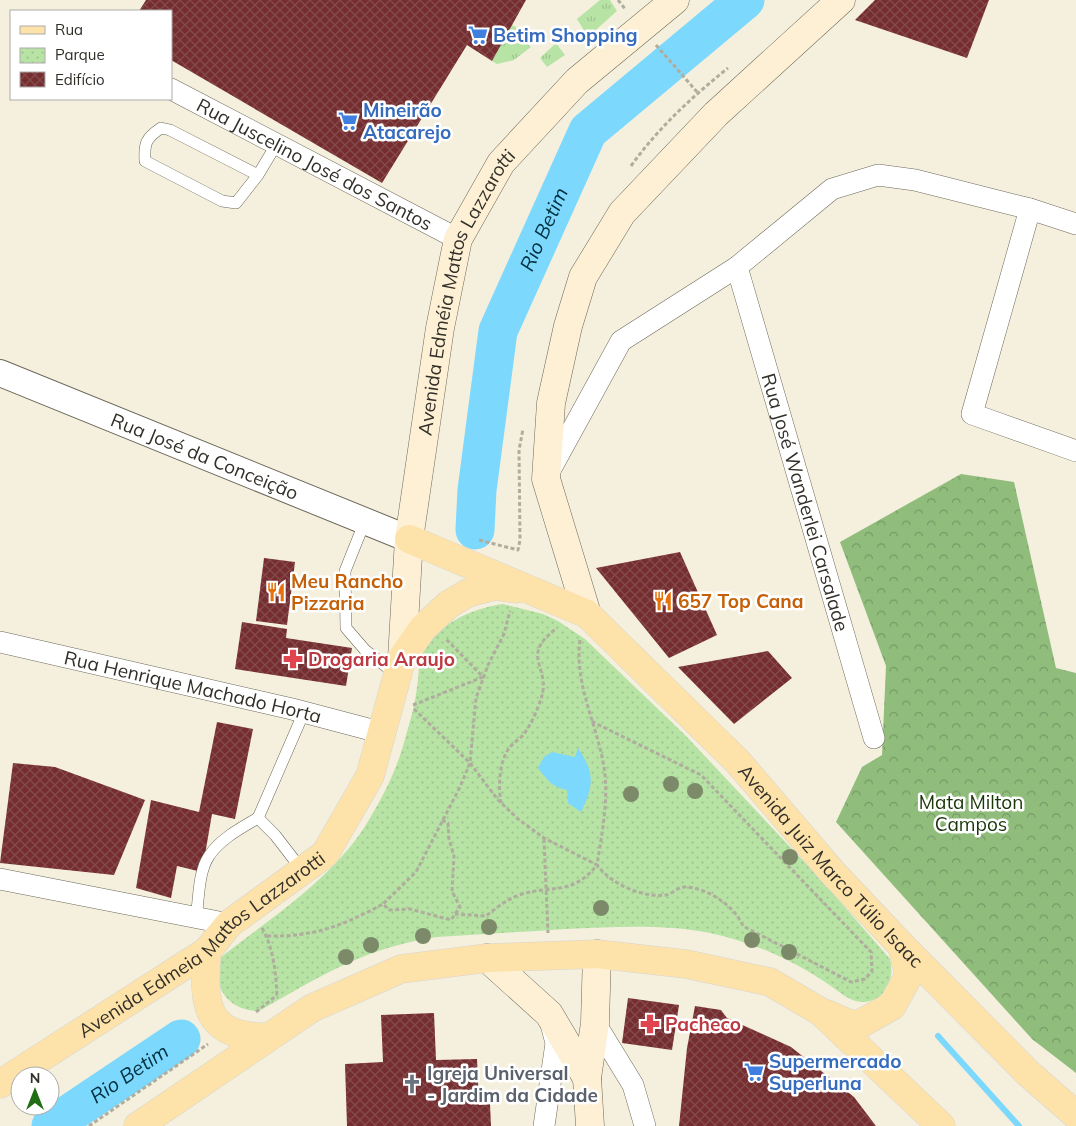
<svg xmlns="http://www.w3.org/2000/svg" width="1076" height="1126" viewBox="0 0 1076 1126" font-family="Mulish,sans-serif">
  <defs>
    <pattern id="grass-tufts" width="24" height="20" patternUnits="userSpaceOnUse" patternTransform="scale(1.25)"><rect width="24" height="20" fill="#b7e3a5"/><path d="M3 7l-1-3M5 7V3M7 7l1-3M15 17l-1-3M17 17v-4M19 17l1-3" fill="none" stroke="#9ec38e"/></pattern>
    <pattern id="forest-crowns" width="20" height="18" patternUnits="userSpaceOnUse" patternTransform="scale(1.25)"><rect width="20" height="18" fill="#90bd7c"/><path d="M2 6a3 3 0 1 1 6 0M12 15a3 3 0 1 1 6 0" fill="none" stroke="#769a66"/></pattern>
    <pattern id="park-dots" width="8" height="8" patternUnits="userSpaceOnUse" patternTransform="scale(1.25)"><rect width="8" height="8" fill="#b7e3a5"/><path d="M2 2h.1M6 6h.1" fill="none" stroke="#9ec38e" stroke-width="1.8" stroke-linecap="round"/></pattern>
    <pattern id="building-cross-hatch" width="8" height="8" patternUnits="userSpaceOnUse" patternTransform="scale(1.25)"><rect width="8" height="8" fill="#752d30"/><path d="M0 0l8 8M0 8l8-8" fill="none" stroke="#844b4c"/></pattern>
  </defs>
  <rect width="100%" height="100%" fill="#f5f0de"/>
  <g fill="url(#grass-tufts)">
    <polygon points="600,0 610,0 617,11 588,37 577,19"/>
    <polygon points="512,25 524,31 520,38 531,47 514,60 497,64 492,61"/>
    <polygon points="556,43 565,55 547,67 540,58"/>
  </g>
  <polygon fill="url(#forest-crowns)" points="961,474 1014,482 1056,668 1076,673 1076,1073 1032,1039 836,822 862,767 882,755 886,666 840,542"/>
  <path fill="url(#park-dots)" d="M503,604L543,614L558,621L585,639L686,736L823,882L890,959C895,978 886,1000 865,1002C850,1003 840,992 828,984C792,960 753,942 710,933C662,924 615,927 566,929C523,932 480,934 437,937C366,947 319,977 259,1011C228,1011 210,986 221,957C271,918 328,882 364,828C381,801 397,770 405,739C410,722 415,705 417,687C419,678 418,666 421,658C435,624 470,609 503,604Z"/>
  <path fill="#7cd8fc" d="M578,748C595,774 594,785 581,812L568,803L567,790C552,787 547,780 538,768L544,757L552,752L575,757Z"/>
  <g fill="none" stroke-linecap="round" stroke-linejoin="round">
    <polyline stroke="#7cd8fc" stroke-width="6" points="938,1036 1019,1126"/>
    <g stroke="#7cd8fc" stroke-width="39">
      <path id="s1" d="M475,530L477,490L498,331L588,131L745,0"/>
      <path id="s2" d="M51,1126L181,1039"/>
    </g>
  </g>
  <g fill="url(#building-cross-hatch)">
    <polygon points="146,0 526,0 492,61 467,45 382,183 171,60 171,11 139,11"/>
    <polygon points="875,0 989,0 967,58 855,20"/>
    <polygon points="680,552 717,635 669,658 596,568"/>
    <polygon points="264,558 295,562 287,625 256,621"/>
    <polygon points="242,622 287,629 286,638 352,648 346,686 235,669"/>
    <polygon points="768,651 792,678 734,724 678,667"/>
    <polygon points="217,722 253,729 235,819 212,814 202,872 177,866 171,898 136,888 151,800 199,812"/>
    <polygon points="13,763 55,767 145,800 114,875 0,863"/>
    <polygon points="628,998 679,1005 672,1050 622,1043"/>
    <polygon points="695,1006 721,1010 727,1018 791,1047 854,1097 876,1126 679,1126 687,1048"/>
    <polygon points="434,1013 436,1060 477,1059 479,1105 490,1104 491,1126 347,1126 345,1064 383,1062 381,1015"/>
  </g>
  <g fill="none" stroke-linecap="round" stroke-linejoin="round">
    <defs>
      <g id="service">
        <path d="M258,175L170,130L161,128C146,138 144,143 145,161L222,201L236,203L258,175L276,145"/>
        <polyline points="365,521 345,571 346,628 365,650 397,675"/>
        <polyline points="302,870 275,835 258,818 304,712"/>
        <path d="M196,918C199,900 198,872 209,856C220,839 241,828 258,818"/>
      </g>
      <g id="minor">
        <path id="s3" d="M171,89L458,239"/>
        <polyline points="1030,209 972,414 1076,451"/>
        <path id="s4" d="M737,267L874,738"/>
        <polyline points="548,474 621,341 737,267 832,189 878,175 915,180 1030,209 1076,224"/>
        <path id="s5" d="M0,642L292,709L383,733"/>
        <polyline points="0,879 229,924"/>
        <polyline points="595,1023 633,1085 645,1126"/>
        <polyline points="544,1126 556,1043 551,1024"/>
      </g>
      <g id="tertiary">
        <path id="s6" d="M0,373L409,539"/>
      </g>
      <g id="secondary">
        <polyline points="587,614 546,479 551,403 568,326 583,277 622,213 716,114 841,0"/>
        <path id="s7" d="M402,658L409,539L440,328L458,239L501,163L577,81L675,0"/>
        <polyline points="487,958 549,1014 587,1078"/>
        <polyline points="590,1126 587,1078 595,1023 597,954"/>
      </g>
      <g id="primary">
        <path id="s8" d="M409,539L587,614L738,762L833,873L902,946L1029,1074L1076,1115"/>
        <path d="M207,951C203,1004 204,1038 269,1037"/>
        <polyline points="827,1014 850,1024 860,1024 892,1006 909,975 902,946"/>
        <path id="s9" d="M0,1084L207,951L229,924L325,854L370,776L402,658L423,628L449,604L468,593L495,586L516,589"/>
        <polyline points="138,1126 312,1008 401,969 487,958 597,954 686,964 770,982 821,1012 941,1126"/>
      </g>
    </defs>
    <use href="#service" stroke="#6c6859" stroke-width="12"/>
    <use href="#minor" stroke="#6c6859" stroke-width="22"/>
    <use href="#tertiary" stroke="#6c6859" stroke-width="28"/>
    <use href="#secondary" stroke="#6c6859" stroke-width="29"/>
    <use href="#primary" stroke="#d6d5d4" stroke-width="29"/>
    <g stroke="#b0ac9e" stroke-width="3" stroke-dasharray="4 2.5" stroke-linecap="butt">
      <polyline points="618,0 626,10"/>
      <polyline points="656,45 698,93"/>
      <path d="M631,166C658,128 692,97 728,68"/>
      <polyline points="479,540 518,550 520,540 519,450 523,429"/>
      <path d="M580,640C574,684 597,724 604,767C609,799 602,833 597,865C611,884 642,898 666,895C672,894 678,887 684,887C706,887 734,905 743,926L851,982L865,979L872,971L871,952L701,775L591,721"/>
      <polyline points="413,705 483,677 446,639"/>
      <path d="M414,709L470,763L498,800L518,819L544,838L597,865C571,897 552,884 519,895C506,900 496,908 486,916L455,914"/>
      <path d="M501,803C498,786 499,761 510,747C514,742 520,739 524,734C531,724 537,711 541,699C552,666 518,657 557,628"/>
      <polyline points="442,820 448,823 449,839 454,856 452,891 460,907 451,920 410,909 389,910 383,904 416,872 460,787 470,763 476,698 488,665 504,634 510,611"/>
      <polyline points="544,839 548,933"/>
      <path d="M262,928C274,949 276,974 277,997"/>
      <path d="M267,936C314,937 342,926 383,904"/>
      <polyline points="256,1012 277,995"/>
      <polyline points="89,1126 208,1044"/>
    </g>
    <use href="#service" stroke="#fff" stroke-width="11"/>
    <use href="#minor" stroke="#fff" stroke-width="21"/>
    <use href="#tertiary" stroke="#fff" stroke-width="26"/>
    <use href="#secondary" stroke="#fef0d5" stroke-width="28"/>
    <use href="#primary" stroke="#fde2aa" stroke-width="28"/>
  </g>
  <g fill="#7d8a69">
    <circle cx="671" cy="784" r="8"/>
    <circle cx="695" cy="791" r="8"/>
    <circle cx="631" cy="794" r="8"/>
    <circle cx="790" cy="857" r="8"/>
    <circle cx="601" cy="908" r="8"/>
    <circle cx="489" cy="927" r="8"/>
    <circle cx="423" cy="936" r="8"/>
    <circle cx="752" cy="940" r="8"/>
    <circle cx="371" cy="945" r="8"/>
    <circle cx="789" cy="952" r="8"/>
    <circle cx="346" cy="957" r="8"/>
  </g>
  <defs>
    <symbol id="supermarket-bare" viewBox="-9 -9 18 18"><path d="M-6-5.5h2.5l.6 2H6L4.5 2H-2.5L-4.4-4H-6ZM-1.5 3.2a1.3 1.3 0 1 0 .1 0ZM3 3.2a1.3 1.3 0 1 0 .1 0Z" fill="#3f7fe0" stroke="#fff" stroke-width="2.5" paint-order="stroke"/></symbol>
    <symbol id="restaurant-bare" viewBox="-9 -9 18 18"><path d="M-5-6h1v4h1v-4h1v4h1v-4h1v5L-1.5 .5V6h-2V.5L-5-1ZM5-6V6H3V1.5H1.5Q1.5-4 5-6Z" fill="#e8710a" stroke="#fff" stroke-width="2.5" paint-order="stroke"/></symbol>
    <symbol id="pharmacy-bare" viewBox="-9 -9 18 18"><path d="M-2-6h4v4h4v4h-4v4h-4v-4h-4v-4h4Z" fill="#e0444e" stroke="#fff" stroke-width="2.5" paint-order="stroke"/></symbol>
    <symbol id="church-bare" viewBox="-9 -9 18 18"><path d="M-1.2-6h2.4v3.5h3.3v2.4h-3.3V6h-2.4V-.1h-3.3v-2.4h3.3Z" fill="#6b7280" stroke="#fff" stroke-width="2.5" paint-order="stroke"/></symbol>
  </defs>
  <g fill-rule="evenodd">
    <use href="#supermarket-bare" x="464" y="21" width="28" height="28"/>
    <use href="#supermarket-bare" x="334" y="107" width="28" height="28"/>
    <use href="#restaurant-bare" x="262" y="578" width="28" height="28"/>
    <use href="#restaurant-bare" x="649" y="587" width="28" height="28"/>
    <use href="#pharmacy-bare" x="279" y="645" width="28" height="28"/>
    <use href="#pharmacy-bare" x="636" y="1010" width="28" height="28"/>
    <use href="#supermarket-bare" x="740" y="1058" width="28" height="28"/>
    <use href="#church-bare" x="398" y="1070" width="28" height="28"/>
  </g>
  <g text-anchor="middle" stroke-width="5" stroke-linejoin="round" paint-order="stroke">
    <g font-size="19" font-weight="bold" fill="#366cbe" stroke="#fff" text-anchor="start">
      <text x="493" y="42">Betim Shopping</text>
      <text x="363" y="117">Mineirão<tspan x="363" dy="22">Atacarejo</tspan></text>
      <text x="769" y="1068">Supermercado<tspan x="769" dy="22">Superluna</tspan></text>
    </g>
    <g font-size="19" fill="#312f28" stroke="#fff">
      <text dy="7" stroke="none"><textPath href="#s3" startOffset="162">Rua Juscelino José dos Santos</textPath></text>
      <text dy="7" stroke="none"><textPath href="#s7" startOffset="375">Avenida Edméia Mattos Lazzarotti</textPath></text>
      <text dy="7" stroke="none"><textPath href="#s6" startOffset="221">Rua José da Conceição</textPath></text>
      <text dy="7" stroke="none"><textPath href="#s4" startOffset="245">Rua José Wanderlei Carsalade</textPath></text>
      <text dy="7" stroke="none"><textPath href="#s5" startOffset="198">Rua Henrique Machado Horta</textPath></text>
      <text dy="7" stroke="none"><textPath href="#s8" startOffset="544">Avenida Juiz Marco Túlio Isaac</textPath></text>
      <text dy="7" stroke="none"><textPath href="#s9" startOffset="246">Avenida Edmeia Mattos Lazzarotti</textPath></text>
    </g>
    <g font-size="19" font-weight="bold" fill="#c56008" stroke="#fff" text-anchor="start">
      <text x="291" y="588">Meu Rancho<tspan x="291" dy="22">Pizzaria</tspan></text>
      <text x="678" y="608">657 Top Cana</text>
    </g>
    <g font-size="19" font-weight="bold" fill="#be3a42" stroke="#fff" text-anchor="start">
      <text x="308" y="666">Drogaria Araujo</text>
      <text x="665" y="1031">Pacheco</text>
    </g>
    <g font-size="19" fill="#1a3709" stroke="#fff">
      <text x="971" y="809">Mata Milton<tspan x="971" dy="22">Campos</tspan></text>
    </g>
    <g font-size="19" font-weight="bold" fill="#5b616d" stroke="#fff" text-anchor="start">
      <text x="427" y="1080">Igreja Universal<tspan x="427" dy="22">- Jardim da Cidade</tspan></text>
    </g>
    <g font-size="20" font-style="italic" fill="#022f3d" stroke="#fff">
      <text dy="7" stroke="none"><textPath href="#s1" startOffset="312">Rio Betim</textPath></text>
      <text dy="7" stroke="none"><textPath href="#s2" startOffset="94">Rio Betim</textPath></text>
    </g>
  </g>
  <rect x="10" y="10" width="162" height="90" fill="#ffffff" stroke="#adaca9"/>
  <rect x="20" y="26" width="25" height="8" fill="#fde2aa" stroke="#adaca9"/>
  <text x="55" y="35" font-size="15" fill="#312f28">Rua</text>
  <rect x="20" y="48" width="25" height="15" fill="url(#park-dots)" stroke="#adaca9"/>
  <text x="55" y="60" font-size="15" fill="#312f28">Parque</text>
  <rect x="20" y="72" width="25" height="15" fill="url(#building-cross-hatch)" stroke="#adaca9"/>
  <text x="55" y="85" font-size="15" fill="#312f28">Edifício</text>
  <g transform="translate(35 1091)"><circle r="24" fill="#ffffff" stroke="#adaca9"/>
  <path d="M0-4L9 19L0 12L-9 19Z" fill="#206e13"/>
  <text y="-8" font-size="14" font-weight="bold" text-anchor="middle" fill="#312f28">N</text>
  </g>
</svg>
